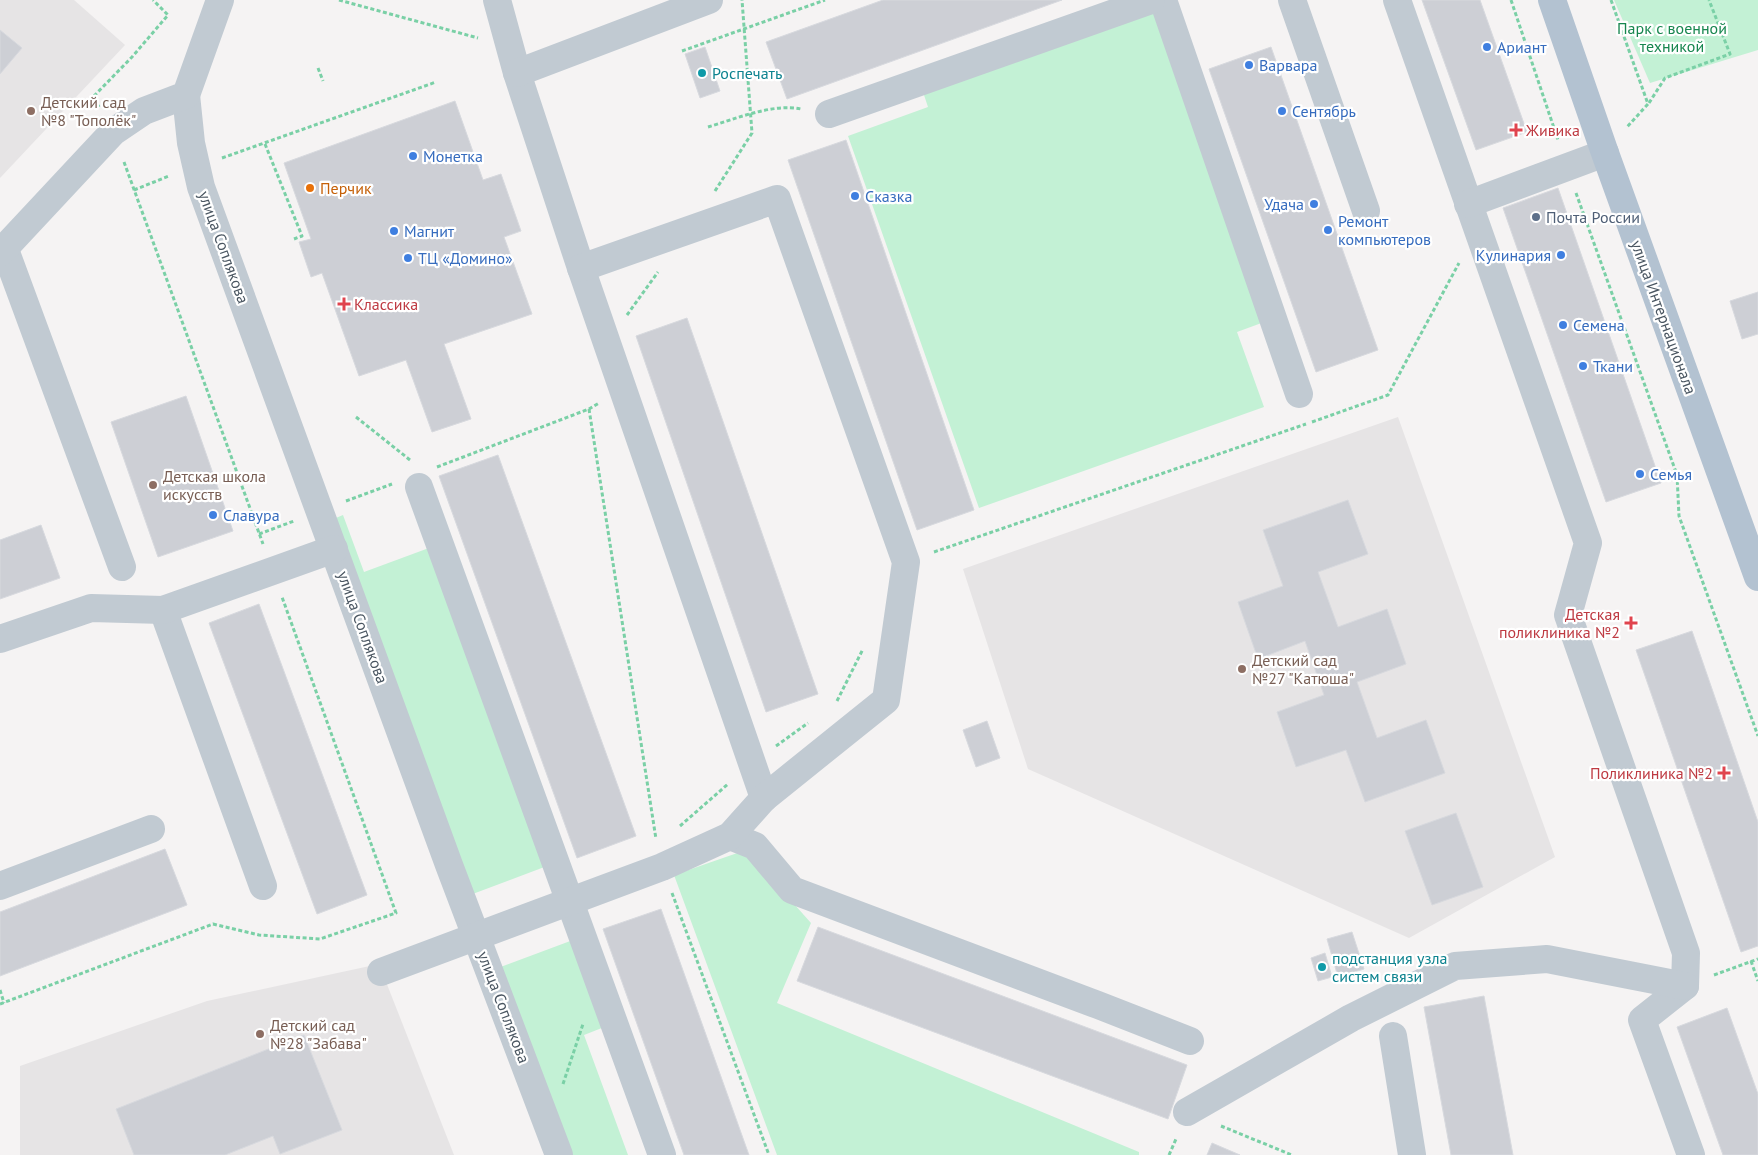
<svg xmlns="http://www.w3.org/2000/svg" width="1758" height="1155" viewBox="0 0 1758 1155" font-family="'PT Sans',sans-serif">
  <rect width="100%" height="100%" fill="#f5f3f3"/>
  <g fill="#e6e4e5">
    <polygon points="0,0 74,0 125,45 0,178"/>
    <polygon points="1398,417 1555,857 1409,938 1028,769 963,569"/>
    <polygon points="379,964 454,1155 20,1155 20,1066 207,1001"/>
  </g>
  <g fill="#c3f1d5">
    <polygon points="1614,0 1758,0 1758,50 1650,83"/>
    <polygon points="1157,4 1267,321 1237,332 1264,407 979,508 848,136 928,107 921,86"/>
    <polygon points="343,515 364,572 437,545 555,863 470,895 331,520"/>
    <polygon points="746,850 811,923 777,1003 1139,1152 1139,1155 777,1155 674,875"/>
    <polygon points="581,937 612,1024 584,1035 628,1155 564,1155 495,969"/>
  </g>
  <g fill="#cdcfd5" stroke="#d7d9de">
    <polygon points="883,0 1062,0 787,99 766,42"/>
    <polygon points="1422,0 1480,0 1527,132 1476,150"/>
    <polygon points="0,30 22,48 0,74"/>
    <polygon points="705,47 720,91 700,98 685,54"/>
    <polygon points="1271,47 1378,350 1316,372 1209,69"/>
    <polygon points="455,101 483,180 501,174 521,231 504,237 532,314 444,344 471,419 432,432 406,360 359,376 322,273 311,277 299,242 311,239 284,163"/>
    <polygon points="846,140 974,510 917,530 788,160"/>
    <polygon points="1558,188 1661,483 1606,502 1503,208"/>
    <polygon points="1758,292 1758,334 1742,339 1730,301"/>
    <polygon points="687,318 818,694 766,712 636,336"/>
    <polygon points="186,396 233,531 158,557 111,422"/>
    <polygon points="498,455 636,836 577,858 439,476"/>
    <polygon points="1348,500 1368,554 1318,572 1338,627 1387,609 1406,664 1357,682 1377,738 1426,720 1445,773 1365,802 1346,750 1296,767 1277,712 1324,695 1305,641 1258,659 1238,602 1283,586 1263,530"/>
    <polygon points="41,525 60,578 0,599 0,540"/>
    <polygon points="259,604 367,895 317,914 209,623"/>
    <polygon points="1692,631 1758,822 1758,946 1741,952 1636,650"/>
    <polygon points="987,721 1000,758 976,767 963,730"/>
    <polygon points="1456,813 1483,887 1432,905 1405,831"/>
    <polygon points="165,849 187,905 0,976 0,912"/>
    <polygon points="661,909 749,1155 684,1155 603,929"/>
    <polygon points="818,927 1187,1065 1168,1119 797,981"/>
    <polygon points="1352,932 1364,969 1338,977 1327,939"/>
    <polygon points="1325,953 1332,977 1318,981 1311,958"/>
    <polygon points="1484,996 1513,1155 1451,1155 1424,1007"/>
    <polygon points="1727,1008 1758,1094 1758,1155 1723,1155 1677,1027"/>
    <polygon points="304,1035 342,1130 280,1154 273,1136 225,1155 134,1155 116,1109"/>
    <polygon points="1212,1143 1240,1155 1207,1155"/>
  </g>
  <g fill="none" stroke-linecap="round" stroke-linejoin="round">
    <g stroke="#7ad0a6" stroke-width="3" stroke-dasharray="4 2.5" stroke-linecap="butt">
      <polyline points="339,0 478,38"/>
      <polyline points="1511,0 1558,140"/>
      <polyline points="1611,0 1648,104 1627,127"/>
      <polyline points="682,51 825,0"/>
      <polyline points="318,68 323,81"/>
      <polyline points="1649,103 1665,78 1730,54 1709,0"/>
      <polyline points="99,107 93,97 132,57 168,15 153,0"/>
      <path d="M708,127C735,119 773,103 801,109"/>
      <polyline points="265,144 302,236 294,239"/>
      <polyline points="222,158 436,82"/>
      <polyline points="124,162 263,544"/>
      <polyline points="134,190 169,176"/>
      <polyline points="715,191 752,133 742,0"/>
      <polyline points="1576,193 1677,475 1679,516 1758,736"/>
      <polyline points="627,315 658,272"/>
      <polyline points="589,409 656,839"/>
      <polyline points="356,417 410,460"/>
      <polyline points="1312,422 1388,395 1459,263"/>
      <polyline points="437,467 589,409 599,403"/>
      <polyline points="346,501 392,484"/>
      <polyline points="259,534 294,521"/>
      <polyline points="934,552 1306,424"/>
      <polyline points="837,701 863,649"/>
      <polyline points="776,746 808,723"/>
      <polyline points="680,826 728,784"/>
      <polyline points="672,893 769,1155"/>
      <polyline points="1751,961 1758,981"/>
      <polyline points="1714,975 1758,959"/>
      <polyline points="0,990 4,1003"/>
      <polyline points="0,1004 213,924 259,935 320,939 396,913 282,597"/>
      <polyline points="563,1084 583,1024"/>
      <polyline points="1221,1126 1292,1155"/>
      <polyline points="1169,1155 1176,1139"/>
    </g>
    <g stroke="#c1cad2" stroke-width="28">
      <polyline points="497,0 517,73 581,268 764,798"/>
      <polyline points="1163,0 1299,394"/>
      <polyline points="1292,0 1366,211"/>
      <polyline points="1397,0 1588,543 1568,615 1686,953 1685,986 1642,1020 1691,1155"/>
      <polyline points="517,73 709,0"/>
      <polyline points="186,95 191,143 201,187 449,865 559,1155"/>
      <polyline points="829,114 1151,0"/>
      <polyline points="1468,204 1605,153"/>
      <polyline points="4,247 122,567"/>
      <polyline points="0,253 113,132 144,111 186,95 220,0"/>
      <polyline points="419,487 662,1155"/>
      <polyline points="163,610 263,886"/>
      <polyline points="0,639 91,608 163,610 334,549"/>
      <polyline points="730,836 755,846 792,890 1098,1005 1190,1041"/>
      <polyline points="0,886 151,829"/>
      <polyline points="381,972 662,867 730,836 764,798 886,700 906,562 777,199 581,268"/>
      <polyline points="1393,1036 1412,1155"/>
      <polyline points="1187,1112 1351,1018 1455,966 1547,959 1685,986"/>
    </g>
    <polyline stroke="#b3c2d1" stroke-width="28" points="1552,0 1605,153 1758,577"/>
  </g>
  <g fill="#3f7fe0" stroke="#fff" stroke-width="2">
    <circle cx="1487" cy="47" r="5"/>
    <circle cx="1249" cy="65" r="5"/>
    <circle cx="1282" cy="111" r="5"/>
    <circle cx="413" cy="156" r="5"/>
    <circle cx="855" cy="196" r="5"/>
    <circle cx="1314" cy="204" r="5"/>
    <circle cx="1328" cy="230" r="5"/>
    <circle cx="394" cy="231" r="5"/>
    <circle cx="1561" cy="255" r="5"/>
    <circle cx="408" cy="258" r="5"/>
    <circle cx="1563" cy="325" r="5"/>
    <circle cx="1583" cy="366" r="5"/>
    <circle cx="1640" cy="474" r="5"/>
    <circle cx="213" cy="515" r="5"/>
  </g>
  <g fill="#0f9aa8" stroke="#fff" stroke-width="2">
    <circle cx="702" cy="73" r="5"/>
    <circle cx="1322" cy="967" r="5"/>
  </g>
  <g fill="#8d6e63" stroke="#fff" stroke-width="2">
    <circle cx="31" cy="111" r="5"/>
    <circle cx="153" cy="485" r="5"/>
    <circle cx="1242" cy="669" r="5"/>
    <circle cx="260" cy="1034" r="5"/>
  </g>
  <g fill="#e0444e" stroke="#fff" stroke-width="2">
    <path d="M1513.5 122.5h5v5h5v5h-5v5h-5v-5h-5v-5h5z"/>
    <path d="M341.5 296.5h5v5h5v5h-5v5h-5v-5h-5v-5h5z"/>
    <path d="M1628.5 615.5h5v5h5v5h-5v5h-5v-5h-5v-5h5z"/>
    <path d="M1721.5 765.5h5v5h5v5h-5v5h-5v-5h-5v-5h5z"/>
  </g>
  <circle fill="#e8710a" stroke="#fff" stroke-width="2" cx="310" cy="188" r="5"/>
  <circle fill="#5c6f8a" stroke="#fff" stroke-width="2" cx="1536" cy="217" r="5"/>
  <g text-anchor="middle" stroke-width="4.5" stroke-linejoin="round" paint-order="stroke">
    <g font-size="16" fill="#17864f" stroke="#fff">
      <text x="1672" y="34">Парк с военной<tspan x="1672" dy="18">техникой</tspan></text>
    </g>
    <g font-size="16" fill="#366cbe" stroke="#fff" text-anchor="start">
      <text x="1497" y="53">Ариант</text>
      <text x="1259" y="71">Варвара</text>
      <text x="1292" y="117">Сентябрь</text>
      <text x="423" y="162">Монетка</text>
      <text x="865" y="202">Сказка</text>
      <text x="1304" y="210" text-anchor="end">Удача</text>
      <text x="1338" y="227">Ремонт<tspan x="1338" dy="18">компьютеров</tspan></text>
      <text x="404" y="237">Магнит</text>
      <text x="1551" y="261" text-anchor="end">Кулинария</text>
      <text x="418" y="264">ТЦ «Домино»</text>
      <text x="1573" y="331">Семена</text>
      <text x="1593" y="372">Ткани</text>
      <text x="1650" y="480">Семья</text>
      <text x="223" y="521">Славура</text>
    </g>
    <g font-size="16" fill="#0d838f" stroke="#fff" text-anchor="start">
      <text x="712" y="79">Роспечать</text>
      <text x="1332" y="964">подстанция узла<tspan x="1332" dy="18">систем связи</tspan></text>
    </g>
    <g font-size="16" fill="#785e54" stroke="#fff" text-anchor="start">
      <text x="41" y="108">Детский сад<tspan x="41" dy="18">№8 "Тополёк"</tspan></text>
      <text x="163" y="482">Детская школа<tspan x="163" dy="18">искусств</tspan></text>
      <text x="1252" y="666">Детский сад<tspan x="1252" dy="18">№27 "Катюша"</tspan></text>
      <text x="270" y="1031">Детский сад<tspan x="270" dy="18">№28 "Забава"</tspan></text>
    </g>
    <g font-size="16" fill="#be3a42" stroke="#fff" text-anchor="start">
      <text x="1526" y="136">Живика</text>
      <text x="354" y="310">Классика</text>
      <text x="1620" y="620" text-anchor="end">Детская<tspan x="1620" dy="18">поликлиника №2</tspan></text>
      <text x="1713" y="779" text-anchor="end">Поликлиника №2</text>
    </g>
    <g font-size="16" fill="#c56008" stroke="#fff" text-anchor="start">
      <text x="320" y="194">Перчик</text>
    </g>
    <g font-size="16" fill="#4e5e75" stroke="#fff" text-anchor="start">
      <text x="1546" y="223">Почта России</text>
    </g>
    <g font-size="16" fill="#4a5661" stroke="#fff">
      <text transform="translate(224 247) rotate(70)" y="6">улица Соплякова</text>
      <text transform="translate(1664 317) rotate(70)" y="6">улица Интернационала</text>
      <text transform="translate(363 627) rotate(70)" y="6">улица Соплякова</text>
      <text transform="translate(504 1007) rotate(69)" y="6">улица Соплякова</text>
    </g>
  </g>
</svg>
